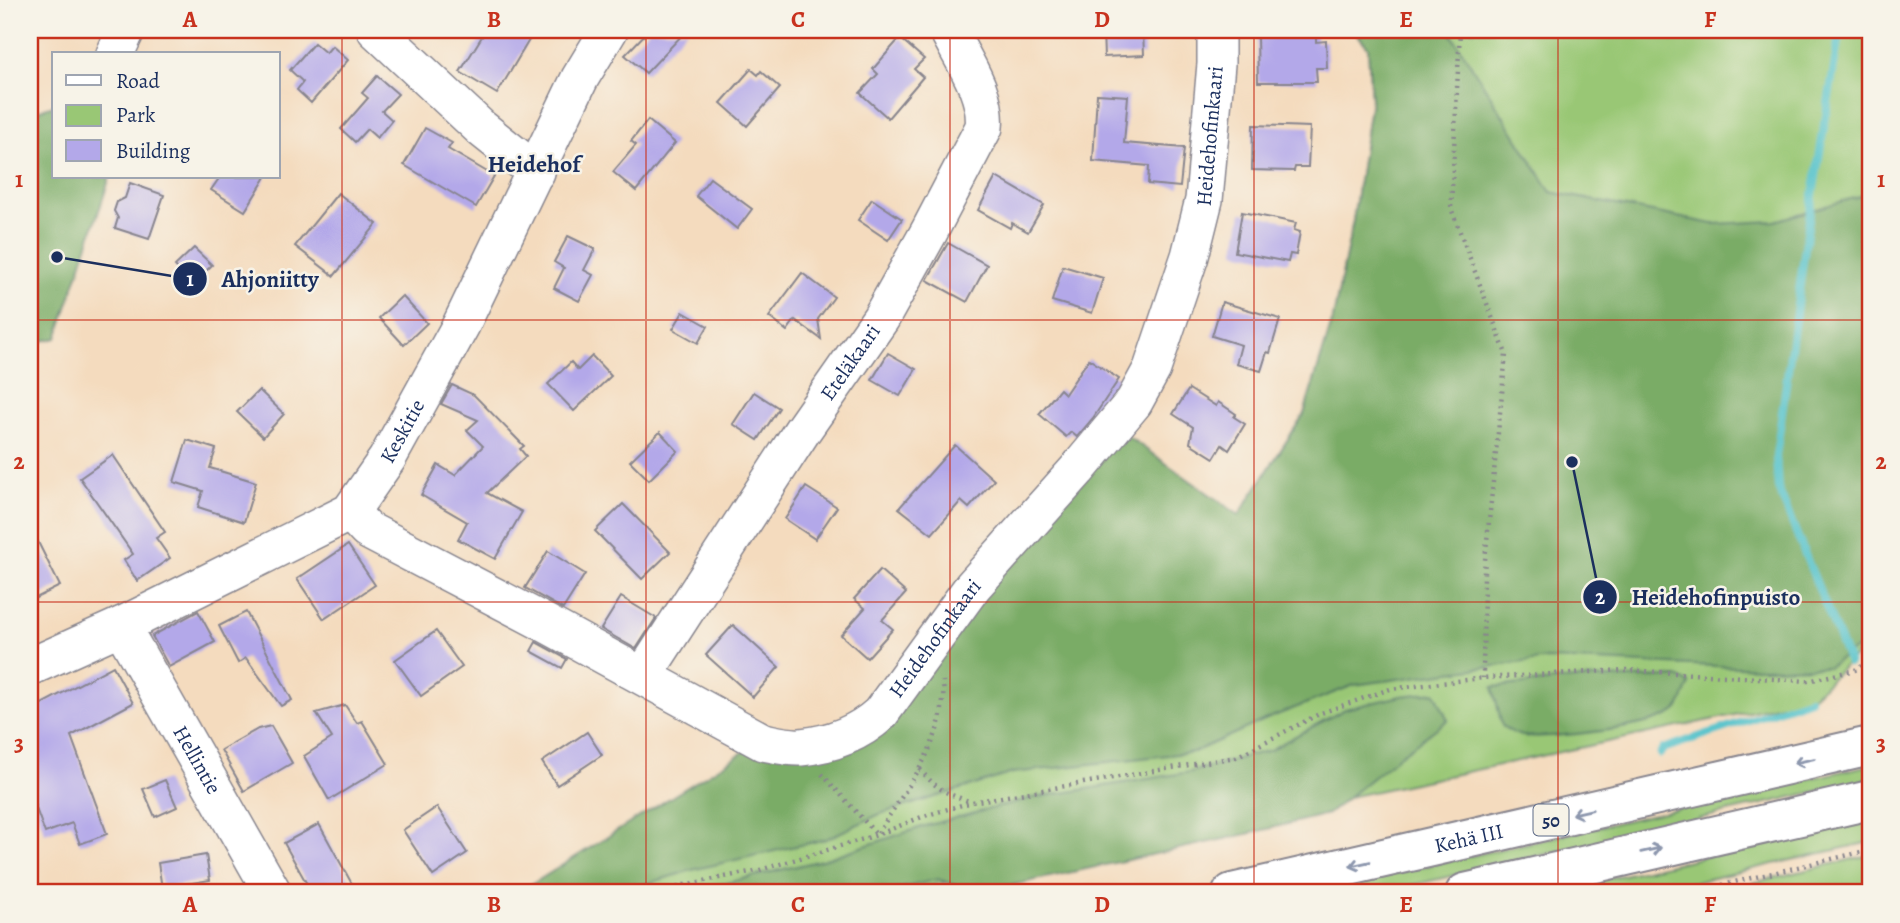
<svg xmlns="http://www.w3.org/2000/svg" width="1900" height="923" viewBox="0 0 1900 923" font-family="Alegreya,serif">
  <rect width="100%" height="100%" fill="#f7f3e8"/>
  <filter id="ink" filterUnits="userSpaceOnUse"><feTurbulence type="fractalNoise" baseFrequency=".0143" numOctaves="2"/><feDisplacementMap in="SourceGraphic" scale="14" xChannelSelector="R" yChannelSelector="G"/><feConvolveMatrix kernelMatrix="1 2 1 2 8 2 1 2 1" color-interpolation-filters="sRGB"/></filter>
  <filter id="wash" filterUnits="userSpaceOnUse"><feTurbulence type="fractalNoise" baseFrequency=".00686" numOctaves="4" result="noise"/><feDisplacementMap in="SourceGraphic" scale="28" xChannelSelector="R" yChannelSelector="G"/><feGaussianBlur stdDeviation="1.57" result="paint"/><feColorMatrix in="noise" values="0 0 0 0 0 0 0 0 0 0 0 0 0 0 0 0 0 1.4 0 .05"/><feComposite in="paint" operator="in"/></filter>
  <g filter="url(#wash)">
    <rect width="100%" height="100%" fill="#f4dbbe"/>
    <g fill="#99c775" stroke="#5a7b6a" stroke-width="2">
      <polygon points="1354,30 1870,30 1870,649 1861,650 1810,699 896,893 493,893 529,886 793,754 1239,515 1304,414 1333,319 1353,221 1371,100 1368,47"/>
      <polygon points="1870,765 1870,779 1378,893 1308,893"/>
      <polygon points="1870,819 1870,842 1647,893 1544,893"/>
      <polygon points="1870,855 1870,893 1709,893"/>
    </g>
    <g fill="#7aac66" stroke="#4a6e62" stroke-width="2">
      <polygon points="1354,30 1449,30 1551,192 1713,224 1775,221 1870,193 1870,635 1862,645 1828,667 1763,668 1547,659 1354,685 1269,718 1194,752 1013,773 880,814 826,839 692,870 617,893 493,893 529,886 753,746 827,754 1123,433 1239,515 1304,414 1333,319 1353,221 1371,100 1368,47"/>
      <polygon points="54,105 54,177 110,177 57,338 30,343 30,111 33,112"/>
      <path d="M1678,677L1690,684C1686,691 1683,703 1678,709C1661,728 1549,739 1522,736C1515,735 1508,730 1502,726L1493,687L1575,679Z"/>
      <polygon points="1435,692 1448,720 1399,756 1328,814 1247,834 976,893 938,879 883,893 684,893 822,860 925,826 1032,798 1190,772 1270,750 1345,709 1401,696"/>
    </g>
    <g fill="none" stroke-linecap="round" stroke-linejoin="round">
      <g stroke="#54c2cb" stroke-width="8">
        <polyline points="1840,30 1809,219 1776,456 1778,488 1849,663"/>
        <polyline points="1660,754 1663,749 1810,699"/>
      </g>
    </g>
    <g id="blocks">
      <g fill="#b3a8e9">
        <polygon points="486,30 535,30 497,94 460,72"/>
        <polygon points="649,30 687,30 646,73 625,55"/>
        <polygon points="1103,30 1143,30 1144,55 1104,57"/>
        <polygon points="1293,30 1316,30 1316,42 1326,41 1327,68 1316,68 1317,82 1258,82 1257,36 1293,35"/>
        <polygon points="900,38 924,59 914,69 923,77 888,118 860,93 878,74 873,69"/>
        <polygon points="314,43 326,53 332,46 348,60 311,103 297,90 303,82 290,70"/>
        <polygon points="751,69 758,75 761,71 780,88 747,126 721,103"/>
        <polygon points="377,76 398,94 382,111 392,120 377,138 367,129 355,142 341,129 368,98 362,93"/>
        <polygon points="1097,94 1128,96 1124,143 1184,148 1180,187 1148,184 1149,166 1093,161"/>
        <polygon points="648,120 675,143 636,191 613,172 636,145 631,141"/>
        <polygon points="1253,125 1310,127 1308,167 1295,167 1294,171 1252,170"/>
        <polygon points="425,128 452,143 448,149 494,176 476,207 404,165"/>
        <polygon points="220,177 266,177 245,211 211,190"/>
        <polygon points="996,177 1044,205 1028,232 1012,223 1010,228 978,210"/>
        <polygon points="710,178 752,209 737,229 696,196"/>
        <polygon points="130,183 164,195 149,239 115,228 118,218 114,211 117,202 125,198"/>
        <polygon points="338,193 377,224 334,276 295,246"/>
        <polygon points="872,199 902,219 888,240 858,220"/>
        <polygon points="1242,212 1296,223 1294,230 1300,232 1296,255 1290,254 1288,262 1235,252"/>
        <polygon points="568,236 595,249 584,270 593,275 579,301 554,288 564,268 554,262"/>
        <polygon points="948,243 987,265 967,302 927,280"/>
        <polygon points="194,248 212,265 193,284 175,266"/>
        <polygon points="1063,266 1103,278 1092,313 1052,301"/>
        <polygon points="802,273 834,297 818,319 821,339 795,320 787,331 769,317"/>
        <polygon points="402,296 427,323 404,345 379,318"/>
        <polygon points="1222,302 1280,319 1270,353 1267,352 1261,371 1236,364 1241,345 1212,336"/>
        <polygon points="683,312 708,326 698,343 673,329"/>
        <polygon points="888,353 916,369 900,396 872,380"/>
        <polygon points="592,356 611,376 574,411 548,384 571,362 578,370"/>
        <polygon points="1089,359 1119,379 1093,418 1077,437 1071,432 1066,437 1039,414 1060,389 1065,394"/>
        <polygon points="452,385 474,395 524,446 520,449 526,456 487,493 522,512 495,559 458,539 467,522 421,495 438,465 455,475 483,446 467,430 478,420 441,404"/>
        <polygon points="1189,389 1216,406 1218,402 1236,414 1234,417 1245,424 1229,450 1222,445 1214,458 1190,443 1193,427 1173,414"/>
        <polygon points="259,390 284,414 263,437 237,412"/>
        <polygon points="754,392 779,408 758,440 733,424"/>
        <polygon points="660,432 678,451 649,480 630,461"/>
        <polygon points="187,440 216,449 210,468 256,482 244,522 198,507 203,491 174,482"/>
        <polygon points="955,445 994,480 969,508 961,501 932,534 899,508"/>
        <polygon points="113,455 165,532 156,538 170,558 137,581 124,560 133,554 80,478"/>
        <polygon points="806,487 837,507 815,539 785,519"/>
        <polygon points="623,504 670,552 642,579 595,531"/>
        <polygon points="30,526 60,586 30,601"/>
        <polygon points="348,545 375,585 324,619 297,579"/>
        <polygon points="548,551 585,574 563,609 525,588"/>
        <polygon points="880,570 906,593 882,620 893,629 867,658 841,635 865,608 854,599"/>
        <polygon points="621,597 656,618 636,649 601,629"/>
        <polygon points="198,611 215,642 169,667 152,636"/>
        <polygon points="246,612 292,700 281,706 246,658 238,663 219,626"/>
        <polygon points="733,625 779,667 753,697 706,655"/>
        <polygon points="436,631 462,667 421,696 395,660"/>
        <polygon points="536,642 567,659 562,668 531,651"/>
        <polygon points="113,666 133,703 71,736 107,834 80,844 72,823 45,833 30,792 30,710"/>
        <polygon points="345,705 357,723 362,721 388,764 329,800 304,756 332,738 316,713"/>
        <polygon points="271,726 292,763 244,791 221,750 258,729"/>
        <polygon points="587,732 602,755 557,785 542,762"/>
        <polygon points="165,780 177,807 155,817 143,789"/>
        <polygon points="437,807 467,853 433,876 403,830"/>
        <polygon points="319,824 357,893 312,893 284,843"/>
        <polygon points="206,855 210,880 162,888 158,863"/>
      </g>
    </g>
  </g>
  <g filter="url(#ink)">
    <use href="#blocks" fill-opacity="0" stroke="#88858e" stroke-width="2"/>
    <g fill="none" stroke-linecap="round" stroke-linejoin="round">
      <defs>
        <g id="minor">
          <polyline points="376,30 482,129 536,172"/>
          <polyline points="115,54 126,30"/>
          <path id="s1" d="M350,512L367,530L547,624L763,742C774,744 789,748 801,747C830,744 858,734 880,714L973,586L1077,470L1134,402L1152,369L1190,256L1204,200L1216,64V30"/>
          <path id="s2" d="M121,626L273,893"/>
          <path id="s3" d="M30,667L121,626L350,512L387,459L461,325L580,78L609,30"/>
          <path id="s4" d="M643,676L802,431L881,318L929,232L984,127C988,94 962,59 948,30"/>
        </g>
        <g id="highway">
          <path id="s5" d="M1232,893L1870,746"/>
          <polyline points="1465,893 1870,800"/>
        </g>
      </defs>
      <use href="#minor" stroke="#88858e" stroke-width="40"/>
      <use href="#highway" stroke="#88858e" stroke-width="42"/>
      <g stroke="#88858e" stroke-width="4.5" stroke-dasharray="2 5" stroke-linecap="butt">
        <polyline points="1460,30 1451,208 1506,354 1484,570 1483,678"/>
        <path d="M920,769C937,790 947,794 972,802"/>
        <path d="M822,774L877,835C906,787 948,741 943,681"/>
        <polyline points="657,893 684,885 760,870 877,835 924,816 972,802 1236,757 1321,713 1390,689 1483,678 1626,670 1808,681 1859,669 1870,658"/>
        <polyline points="1688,893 1870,850"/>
      </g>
      <use href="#minor" stroke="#fff" stroke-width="37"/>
      <use href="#highway" stroke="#fff" stroke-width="38"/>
    </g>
    <defs><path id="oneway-shaft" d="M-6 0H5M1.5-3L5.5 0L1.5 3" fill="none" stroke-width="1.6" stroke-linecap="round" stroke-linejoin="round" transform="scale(1.75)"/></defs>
    <g stroke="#8d97ae">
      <use href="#oneway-shaft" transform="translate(1804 761) rotate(167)"/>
      <use href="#oneway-shaft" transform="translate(1582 812) rotate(167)"/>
      <use href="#oneway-shaft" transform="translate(1651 850) rotate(-13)"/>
      <use href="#oneway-shaft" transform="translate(1360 864) rotate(167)"/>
    </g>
  </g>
  <path fill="none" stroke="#c8321e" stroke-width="2" stroke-opacity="0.55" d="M342,30V893M646,30V893M950,30V893M1254,30V893M1558,30V893M30,320H1870M30,602H1870"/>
  <g text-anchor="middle" stroke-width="5" stroke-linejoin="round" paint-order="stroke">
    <rect fill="#f7f3e8" stroke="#5d6a87" stroke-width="2" x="1533.5" y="804.5" width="35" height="31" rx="5"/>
    <g font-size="19" font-weight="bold" fill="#1b2f5e">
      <text x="1551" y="827">50</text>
    </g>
    <g font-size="21" fill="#1b2f5e" stroke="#f7f3e8">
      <text dy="7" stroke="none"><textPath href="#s1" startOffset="1281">Heidehofinkaari</textPath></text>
      <text dy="7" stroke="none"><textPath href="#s4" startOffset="376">Eteläkaari</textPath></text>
      <text dy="7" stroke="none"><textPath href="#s3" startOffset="452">Keskitie</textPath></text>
      <text dy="7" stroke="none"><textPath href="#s1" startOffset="693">Heidehofinkaari</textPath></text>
      <text dy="7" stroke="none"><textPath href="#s2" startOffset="154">Hellintie</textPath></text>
      <text dy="7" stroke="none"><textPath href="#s5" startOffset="243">Kehä III</textPath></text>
    </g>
    <g font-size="24" font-weight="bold" fill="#1b2f5e" stroke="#f7f3e8">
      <text x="534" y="172">Heidehof</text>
    </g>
  </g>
  <path fill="none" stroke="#1b2f5e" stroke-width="2.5" d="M57 257L190 279M1572 462L1600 597"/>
  <g fill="#1b2f5e" stroke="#f7f3e8" stroke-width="2.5">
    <circle cx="57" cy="257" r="7"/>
    <circle cx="1572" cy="462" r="7"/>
    <circle cx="190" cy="279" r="18"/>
    <circle cx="1600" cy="597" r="18"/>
  </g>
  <g font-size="21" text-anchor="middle" font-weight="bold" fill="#fff">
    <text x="190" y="286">1</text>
    <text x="1600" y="604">2</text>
  </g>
  <g font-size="23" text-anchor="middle" font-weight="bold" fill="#1b2f5e" stroke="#f7f3e8" stroke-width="5" stroke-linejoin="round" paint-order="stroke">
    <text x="270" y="287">Ahjoniitty</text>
    <text x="1716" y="605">Heidehofinpuisto</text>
  </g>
  <rect width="1900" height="923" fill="none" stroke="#f7f3e8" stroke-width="77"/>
  <rect x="52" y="52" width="228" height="126" fill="#f7f3e8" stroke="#9fa5b1" stroke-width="2"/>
  <rect x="66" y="75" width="35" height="10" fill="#ffffff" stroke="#9fa5b1" stroke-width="2"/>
  <text x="116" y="88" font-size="21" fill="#1b2f5e">Road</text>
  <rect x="66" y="105" width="35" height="21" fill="#99c775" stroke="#9fa5b1" stroke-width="2"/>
  <text x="116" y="122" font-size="21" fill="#1b2f5e">Park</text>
  <rect x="66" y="140" width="35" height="21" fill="#b3a8e9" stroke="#9fa5b1" stroke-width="2"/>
  <text x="116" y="158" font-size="21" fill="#1b2f5e">Building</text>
  <rect x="38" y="38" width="1824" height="846" fill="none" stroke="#c8321e" stroke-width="2.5"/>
  <g font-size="23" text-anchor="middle" font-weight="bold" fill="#c8321e">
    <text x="190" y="27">A</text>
    <text x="494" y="27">B</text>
    <text x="798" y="27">C</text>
    <text x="1102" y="27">D</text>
    <text x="1406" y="27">E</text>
    <text x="1710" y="27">F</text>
    <text x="19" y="187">1</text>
    <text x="1881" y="187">1</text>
    <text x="19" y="469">2</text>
    <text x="1881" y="469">2</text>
    <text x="19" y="751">3</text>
    <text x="1881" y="751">3</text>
    <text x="190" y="912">A</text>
    <text x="494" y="912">B</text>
    <text x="798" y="912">C</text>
    <text x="1102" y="912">D</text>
    <text x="1406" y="912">E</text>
    <text x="1710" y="912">F</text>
  </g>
</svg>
